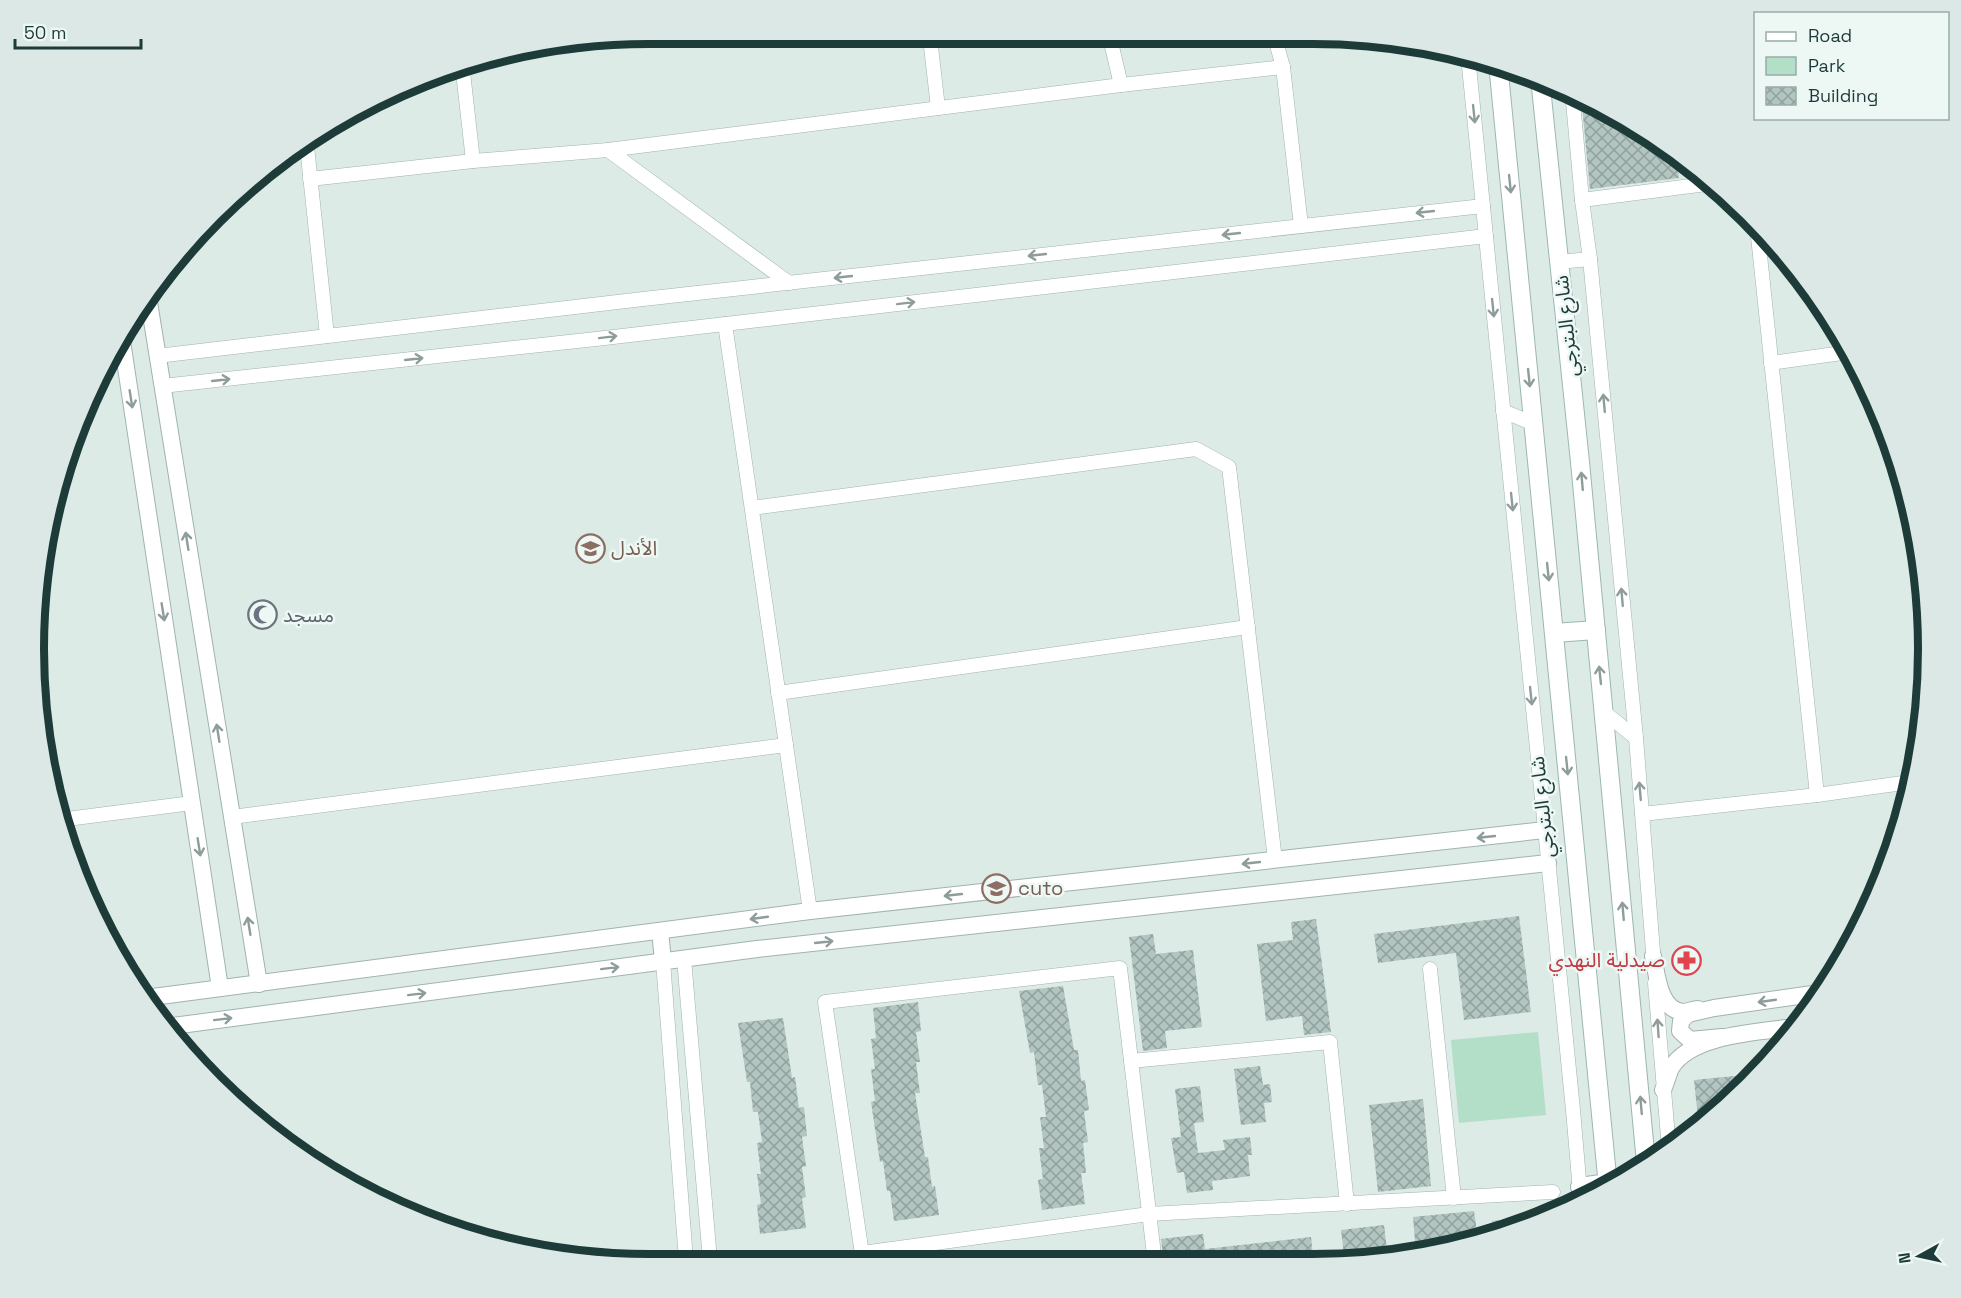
<svg xmlns="http://www.w3.org/2000/svg" width="1961" height="1298" viewBox="0 0 1961 1298" font-family="'Space Grotesk','Noto Sans Arabic',sans-serif">
  <defs>
    <pattern id="building-cross-hatch" width="8" height="8" patternUnits="userSpaceOnUse" patternTransform="scale(1.5)"><rect width="8" height="8" fill="#b2c5c1"/><path d="M0 0l8 8M0 8l8-8" fill="none" stroke="#90a19e"/></pattern>
  </defs>
  <rect width="100%" height="100%" fill="#ddebe7"/>
  <polygon fill="#b3dec7" points="1538,1032 1546,1115 1459,1123 1451,1040"/>
  <g fill="url(#building-cross-hatch)">
    <polygon points="1581,95 1677,159 1679,178 1590,189"/>
    <polygon points="1519,916 1531,1012 1464,1020 1456,953 1378,963 1374,934"/>
    <polygon points="1316,919 1331,1032 1304,1035 1302,1016 1266,1021 1257,944 1293,940 1291,922"/>
    <polygon points="1153,934 1156,954 1193,950 1202,1027 1165,1031 1167,1048 1143,1051 1129,937"/>
    <polygon points="1063,986 1074,1050 1078,1050 1081,1081 1085,1080 1089,1110 1084,1111 1088,1142 1083,1143 1086,1173 1081,1173 1085,1204 1042,1210 1038,1180 1043,1179 1039,1148 1044,1148 1040,1117 1046,1117 1042,1085 1038,1085 1034,1052 1030,1053 1019,991"/>
    <polygon points="918,1002 921,1031 916,1032 920,1062 916,1062 920,1093 915,1093 925,1157 928,1157 932,1187 935,1186 939,1215 894,1221 890,1191 887,1191 883,1161 880,1162 871,1102 875,1101 871,1069 875,1069 871,1039 876,1038 873,1008"/>
    <polygon points="783,1018 792,1078 795,1077 799,1108 804,1107 807,1136 802,1137 806,1166 802,1167 806,1197 802,1198 806,1228 760,1234 757,1205 761,1204 757,1174 761,1174 757,1143 762,1142 758,1112 753,1112 750,1082 747,1082 738,1023"/>
    <polygon points="1260,1066 1263,1085 1270,1084 1272,1102 1264,1103 1266,1122 1241,1125 1234,1069"/>
    <polygon points="1755,1074 1699,1126 1699,1127 1694,1080"/>
    <polygon points="1200,1086 1204,1122 1194,1123 1198,1153 1225,1150 1223,1140 1250,1137 1252,1155 1248,1155 1250,1176 1212,1181 1213,1190 1187,1193 1184,1172 1177,1173 1171,1138 1181,1137 1175,1089"/>
    <polygon points="1423,1099 1431,1186 1378,1192 1369,1105"/>
    <polygon points="1474,1211 1477,1232 1468,1233 1469,1244 1416,1253 1413,1217"/>
    <polygon points="1531,1217 1532,1221 1494,1236 1492,1221"/>
    <polygon points="1384,1225 1388,1258 1345,1264 1341,1230"/>
    <polygon points="1203,1234 1205,1249 1311,1237 1314,1264 1164,1263 1161,1239"/>
  </g>
  <g fill="none" stroke-linecap="round" stroke-linejoin="round">
    <defs>
      <g id="minor">
        <polyline points="930,38 938,108"/>
        <polyline points="1110,38 1121,85"/>
        <polyline points="1275,38 1283,67 1301,226"/>
        <polyline points="1468,56 1573,1110 1581,1203"/>
        <polyline points="462,63 473,161"/>
        <polyline points="1572,91 1582,200 1590,259 1636,738 1654,964"/>
        <polyline points="306,137 327,336"/>
        <polyline points="608,150 789,283"/>
        <polyline points="310,179 473,161 608,150 1121,85 1283,67"/>
        <polyline points="1582,200 1714,183"/>
        <polyline points="1757,227 1817,795"/>
        <polyline points="1559,262 1590,259"/>
        <polyline points="725,324 810,911"/>
        <polyline points="157,356 643,299 1483,206"/>
        <polyline points="1771,363 1849,352"/>
        <polyline points="162,386 596,339 1486,236"/>
        <polyline points="1503,411 1534,424"/>
        <polyline points="752,508 1196,449 1229,467 1275,860"/>
        <polyline points="778,693 1248,627"/>
        <polyline points="1604,712 1636,738"/>
        <polyline points="1642,814 1817,795 1910,782"/>
        <polyline points="232,817 786,745"/>
        <polyline points="59,820 192,803"/>
        <polyline points="684,959 710,1260"/>
        <polyline points="663,961 686,1260"/>
        <polyline points="1430,969 1454,1198"/>
        <polyline points="1655,983 1669,1149"/>
        <polyline points="1131,1061 1330,1042 1347,1204"/>
        <polyline points="862,1253 1149,1214 1553,1192"/>
        <polyline points="863,1261 825,1002 1120,968 1155,1263"/>
      </g>
      <g id="tertiary">
        <polyline points="148,296 259,984"/>
        <polyline points="122,341 220,988"/>
        <polyline points="660,931 663,961"/>
        <path d="M1653,956C1657,974 1659,1010 1683,1012C1688,1012 1693,1009 1698,1009"/>
        <polyline points="145,998 810,911 1545,830"/>
        <polyline points="165,1027 757,949 1548,863"/>
        <polyline points="1722,1037 1690,1040 1680,1031 1681,1021 1688,1014 1714,1008 1820,993"/>
        <path d="M1663,1090C1666,1083 1668,1075 1671,1068C1691,1034 1761,1032 1795,1027"/>
      </g>
      <g id="secondary">
        <polyline points="1498,63 1608,1186"/>
        <polyline points="1540,78 1580,462 1646,1163"/>
        <polyline points="1554,633 1596,630"/>
        <polyline points="1580,1187 1608,1183"/>
      </g>
    </defs>
    <use href="#minor" stroke="#a0b3af" stroke-width="15"/>
    <use href="#tertiary" stroke="#a0b3af" stroke-width="18"/>
    <use href="#secondary" stroke="#9bb7b2" stroke-width="20"/>
    <use href="#minor" stroke="#fff" stroke-width="14"/>
    <use href="#tertiary" stroke="#fff" stroke-width="16"/>
    <use href="#secondary" stroke="#fff" stroke-width="18"/>
  </g>
  <defs><path id="oneway-shaft" d="M-6 0H5M1.5-3L5.5 0L1.5 3" fill="none" stroke-width="1.6" stroke-linecap="round" stroke-linejoin="round" transform="scale(1.5)"/></defs>
  <g stroke="#8e9d9c">
    <use href="#oneway-shaft" transform="translate(1474 114) rotate(84)"/>
    <use href="#oneway-shaft" transform="translate(1510 184) rotate(84)"/>
    <use href="#oneway-shaft" transform="translate(1425 212) rotate(174)"/>
    <use href="#oneway-shaft" transform="translate(1231 234) rotate(174)"/>
    <use href="#oneway-shaft" transform="translate(1037 255) rotate(174)"/>
    <use href="#oneway-shaft" transform="translate(843 277) rotate(174)"/>
    <use href="#oneway-shaft" transform="translate(906 303) rotate(-7)"/>
    <use href="#oneway-shaft" transform="translate(1493 308) rotate(84)"/>
    <use href="#oneway-shaft" transform="translate(608 337) rotate(-7)"/>
    <use href="#oneway-shaft" transform="translate(414 359) rotate(-6)"/>
    <use href="#oneway-shaft" transform="translate(1529 378) rotate(84)"/>
    <use href="#oneway-shaft" transform="translate(221 380) rotate(-6)"/>
    <use href="#oneway-shaft" transform="translate(131 399) rotate(81)"/>
    <use href="#oneway-shaft" transform="translate(1604 403) rotate(-95)"/>
    <use href="#oneway-shaft" transform="translate(1582 481) rotate(-95)"/>
    <use href="#oneway-shaft" transform="translate(1512 502) rotate(84)"/>
    <use href="#oneway-shaft" transform="translate(187 541) rotate(-99)"/>
    <use href="#oneway-shaft" transform="translate(1548 572) rotate(84)"/>
    <use href="#oneway-shaft" transform="translate(1622 597) rotate(-95)"/>
    <use href="#oneway-shaft" transform="translate(163 612) rotate(81)"/>
    <use href="#oneway-shaft" transform="translate(1600 675) rotate(-96)"/>
    <use href="#oneway-shaft" transform="translate(1531 696) rotate(84)"/>
    <use href="#oneway-shaft" transform="translate(218 733) rotate(-99)"/>
    <use href="#oneway-shaft" transform="translate(1567 766) rotate(84)"/>
    <use href="#oneway-shaft" transform="translate(1640 791) rotate(-95)"/>
    <use href="#oneway-shaft" transform="translate(1486 837) rotate(174)"/>
    <use href="#oneway-shaft" transform="translate(199 847) rotate(81)"/>
    <use href="#oneway-shaft" transform="translate(1251 863) rotate(174)"/>
    <use href="#oneway-shaft" transform="translate(953 895) rotate(174)"/>
    <use href="#oneway-shaft" transform="translate(1623 911) rotate(-95)"/>
    <use href="#oneway-shaft" transform="translate(759 918) rotate(172)"/>
    <use href="#oneway-shaft" transform="translate(249 926) rotate(-99)"/>
    <use href="#oneway-shaft" transform="translate(824 942) rotate(-6)"/>
    <use href="#oneway-shaft" transform="translate(610 968) rotate(-7)"/>
    <use href="#oneway-shaft" transform="translate(417 994) rotate(-7)"/>
    <use href="#oneway-shaft" transform="translate(1767 1001) rotate(172)"/>
    <use href="#oneway-shaft" transform="translate(223 1019) rotate(-7)"/>
    <use href="#oneway-shaft" transform="translate(1658 1028) rotate(-94)"/>
    <use href="#oneway-shaft" transform="translate(1641 1105) rotate(-95)"/>
  </g>
  <defs>
    <symbol id="school-ring" viewBox="-11 -11 22 22"><circle r="9.5" fill="#edf7f4" stroke="#8d6e63" stroke-width="1.5"/><path d="M0-5L7-2L0 1L-7-2ZM-4 1L0 2.5L4 1V4Q0 6-4 4Z" fill="#8d6e63"/></symbol>
    <symbol id="mosque-ring" viewBox="-11 -11 22 22"><circle r="9.5" fill="#edf7f4" stroke="#6b7280" stroke-width="1.5"/><path d="M3.5-4.9A6 6 0 1 0 3.5 4.9A5 5 0 1 1 3.5-4.9Z" fill="#6b7280"/></symbol>
    <symbol id="pharmacy-ring" viewBox="-11 -11 22 22"><circle r="9.5" fill="#edf7f4" stroke="#e0444e" stroke-width="1.5"/><path d="M-2-6h4v4h4v4h-4v4h-4v-4h-4v-4h4Z" fill="#e0444e"/></symbol>
  </defs>
  <g fill-rule="evenodd">
    <use href="#school-ring" x="574" y="532" width="33" height="33"/>
    <use href="#mosque-ring" x="246" y="598" width="33" height="33"/>
    <use href="#school-ring" x="980" y="872" width="33" height="33"/>
    <use href="#pharmacy-ring" x="1670" y="944" width="33" height="33"/>
  </g>
  <g text-anchor="middle" stroke-width="5" stroke-linejoin="round" paint-order="stroke">
    <g font-size="20" fill="#1d3b39" stroke="#edf7f4">
      <text transform="translate(1566 326) rotate(-96)" y="7">شارع البترجي</text>
      <text transform="translate(1542 807) rotate(-96)" y="7">شارع البترجي</text>
    </g>
    <g font-size="20" fill="#785e54" stroke="#edf7f4" text-anchor="start">
      <text x="611" y="555">الأندل</text>
      <text x="1018" y="895">cuto</text>
    </g>
    <g font-size="20" fill="#5b616d" stroke="#edf7f4" text-anchor="start">
      <text x="283" y="622">مسجد</text>
    </g>
    <g font-size="20" fill="#be3a42" stroke="#edf7f4" text-anchor="end">
      <text x="1665" y="967">صيدلية النهدي</text>
    </g>
  </g>
  <path d="M0 0H1961V1298H0ZM649 44H1313A605 605 0 0 1 1918 649V649A605 605 0 0 1 1313 1254H649A605 605 0 0 1 44 649V649A605 605 0 0 1 649 44Z" fill="#dce8e5" fill-rule="evenodd"/>
  <path fill="none" stroke="#1d3b39" stroke-width="8" d="M649 44H1313A605 605 0 0 1 1918 649V649A605 605 0 0 1 1313 1254H649A605 605 0 0 1 44 649V649A605 605 0 0 1 649 44Z"/>
  <rect x="1754" y="12" width="195" height="108" fill="#edf7f4" stroke="#9aaca9" stroke-width="1.5"/>
  <rect x="1766" y="32" width="30" height="9" fill="#ffffff" stroke="#9aaca9" stroke-width="1.5"/>
  <text x="1808" y="42" font-size="18" fill="#1d3b39">Road</text>
  <rect x="1766" y="57" width="30" height="18" fill="#b3dec7" stroke="#9aaca9" stroke-width="1.5"/>
  <text x="1808" y="72" font-size="18" fill="#1d3b39">Park</text>
  <rect x="1766" y="87" width="30" height="18" fill="url(#building-cross-hatch)" stroke="#9aaca9" stroke-width="1.5"/>
  <text x="1808" y="102" font-size="18" fill="#1d3b39">Building</text>
  <g transform="translate(1919 1256) rotate(262)" stroke="#edf7f4" stroke-width="4.5" paint-order="stroke">
  <path d="M0-4.5L10 22L0 15L-10 22Z" fill="#1d3b39"/>
  <text y="-9" font-size="16" font-weight="bold" text-anchor="middle" fill="#1d3b39">N</text>
  </g>
  <path d="M15 39v9h126v-9" fill="none" stroke="#1d3b39" stroke-width="3"/>
  <text x="24" y="39" font-size="18" fill="#1d3b39" stroke="#edf7f4" stroke-width="4.5" paint-order="stroke">50 m</text>
</svg>
